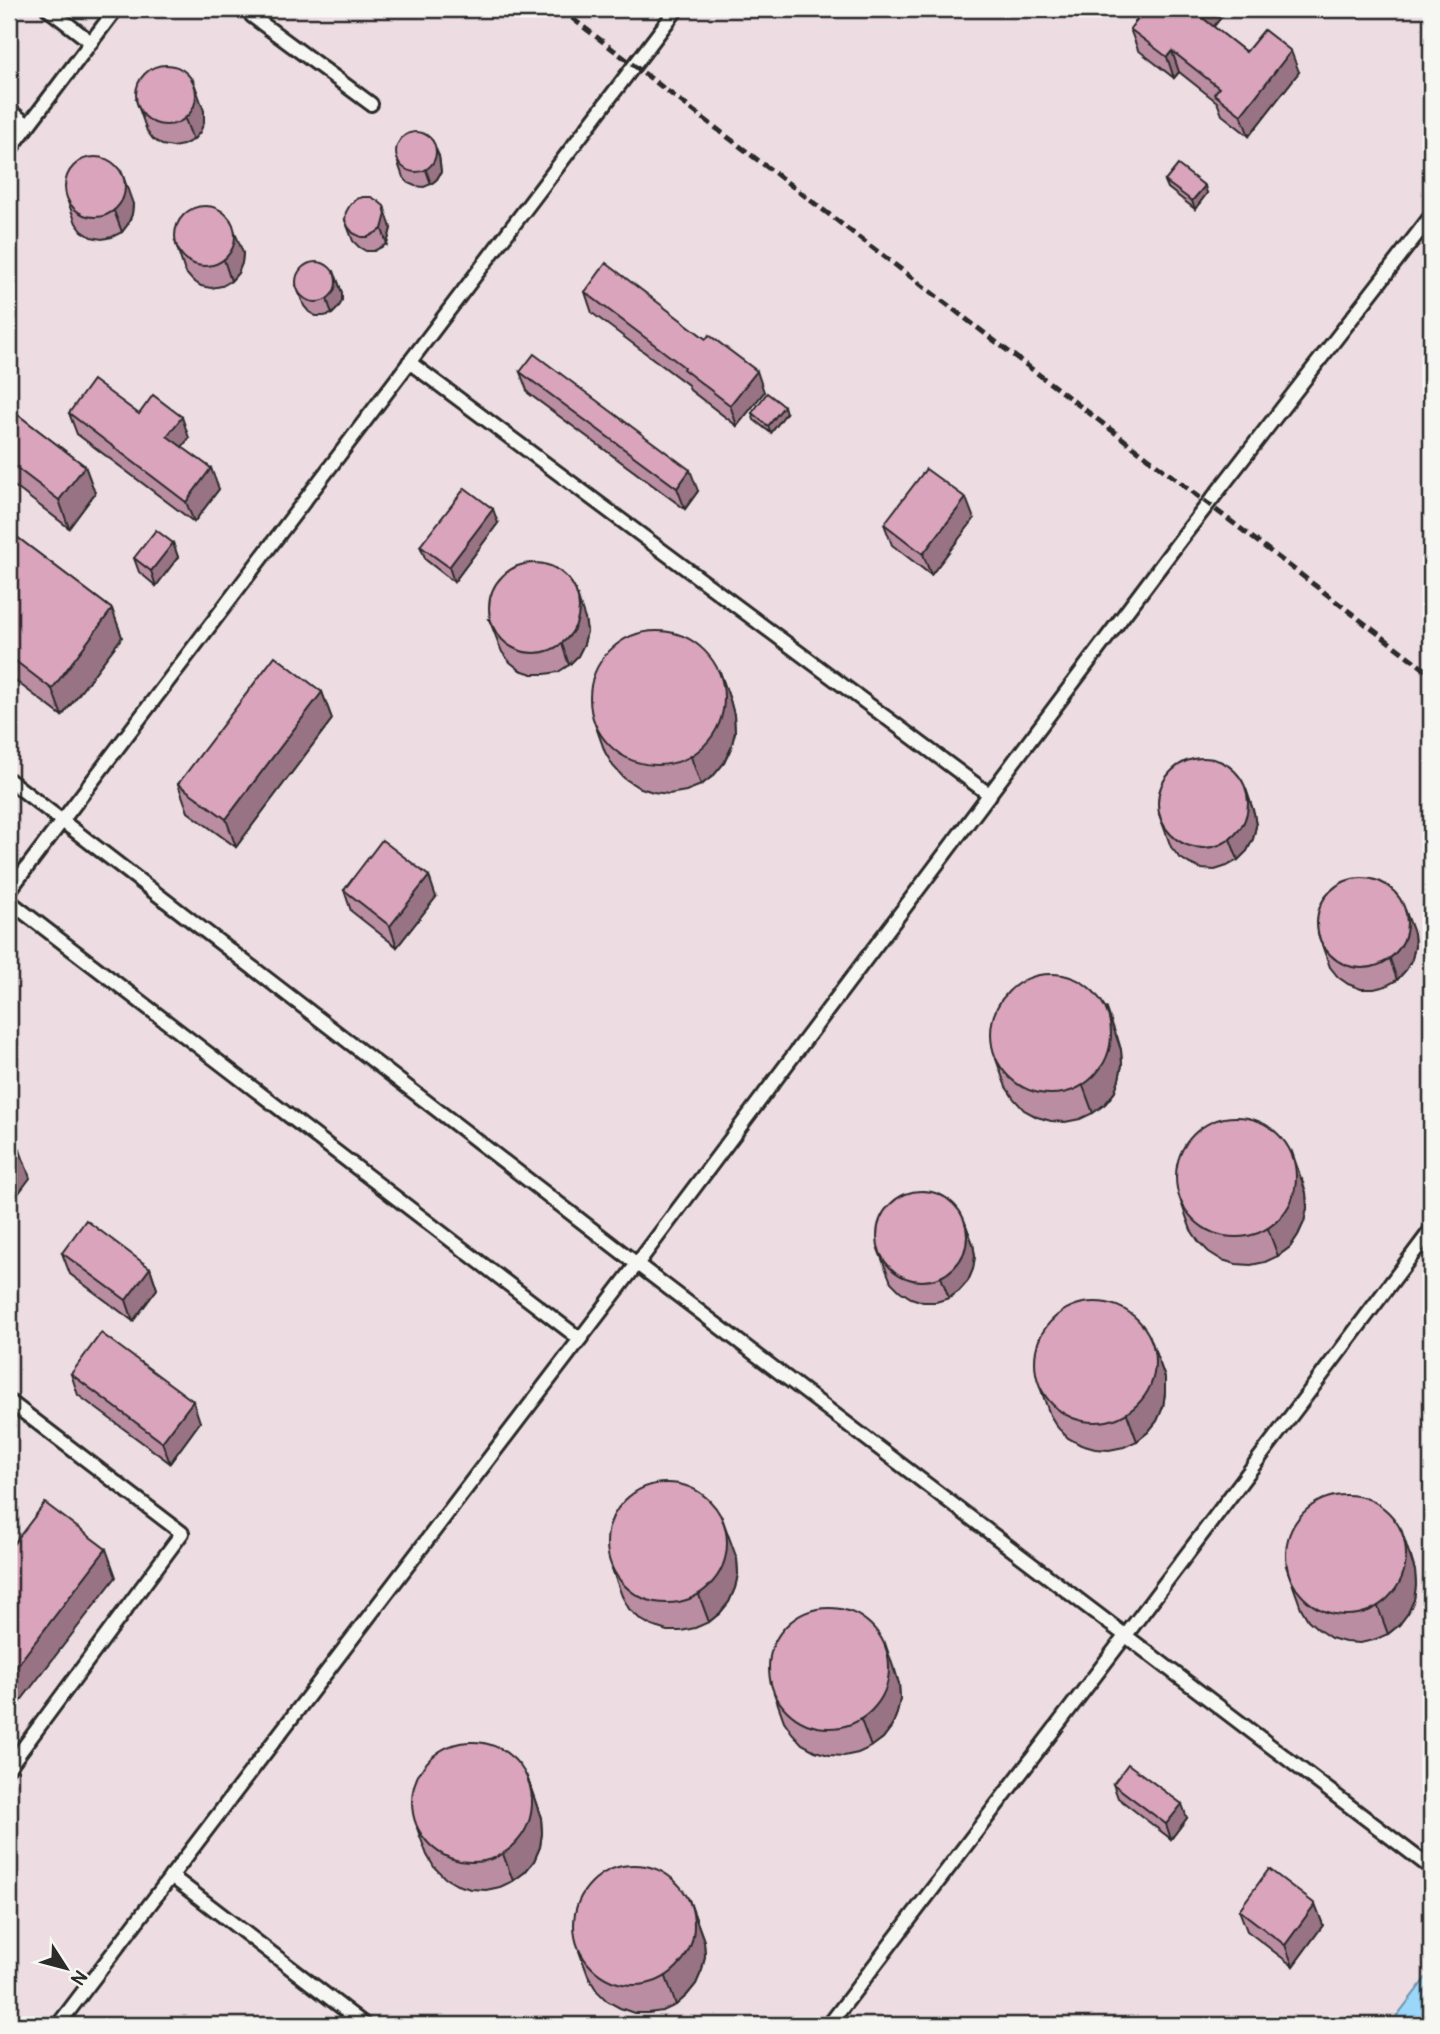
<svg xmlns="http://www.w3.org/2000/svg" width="1440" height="2034" viewBox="0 0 1440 2034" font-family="Pangolin,sans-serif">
  <rect width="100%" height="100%" fill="#eddde2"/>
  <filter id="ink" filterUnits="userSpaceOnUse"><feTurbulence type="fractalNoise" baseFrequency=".0143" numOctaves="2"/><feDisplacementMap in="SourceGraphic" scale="14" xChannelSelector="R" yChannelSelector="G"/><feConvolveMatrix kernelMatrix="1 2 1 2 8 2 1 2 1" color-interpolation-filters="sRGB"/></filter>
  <g filter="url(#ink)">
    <polygon fill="#9bd6fb" stroke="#6e92a8" stroke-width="2" points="1431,1971 1431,2025 1390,2025"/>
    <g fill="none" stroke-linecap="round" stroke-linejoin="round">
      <defs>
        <g id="service">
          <polyline points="48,9 91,42"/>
          <polyline points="257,9 252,16 371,104"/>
          <polyline points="9,110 28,125"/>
          <polyline points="9,151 116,9"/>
          <polyline points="409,362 990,795"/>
          <polyline points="9,780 637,1264 1431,1868"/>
          <polyline points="9,891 677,9"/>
          <polyline points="9,901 580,1339"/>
          <polyline points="9,1401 182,1533 9,1767"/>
          <polyline points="171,1876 365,2025"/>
          <polyline points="58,2025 637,1264 1181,539 1431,216"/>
          <polyline points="829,2025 1126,1635 1431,1230"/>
        </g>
      </defs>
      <use href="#service" stroke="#2b2b2b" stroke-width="18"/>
      <use href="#service" stroke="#f6f6f2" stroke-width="12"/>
      <polyline stroke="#2b2b2b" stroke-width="5" stroke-dasharray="10 5" stroke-linecap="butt" points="560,9 1431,674"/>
    </g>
    <g fill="#bb8da2" stroke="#2b2b2b" stroke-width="2">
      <polygon points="1145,9 1228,9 1213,27 1246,52 1299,72 1249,136 1222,115 1217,102 1179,72 1174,78 1138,50 1130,29"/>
      <polygon points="136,100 204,111 204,122 200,132 193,140 183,145 173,147 162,145 153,139 147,131"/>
      <polygon points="439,156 441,172 437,179 431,184 424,187 415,186 408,183 403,177 398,163"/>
      <polygon points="1165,181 1207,193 1195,209 1168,188"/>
      <polygon points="68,202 133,204 132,214 128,224 122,232 112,237 102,239 91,237 82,231 76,223"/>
      <polygon points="345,220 391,228 387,244 374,251 366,251 359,247 353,241"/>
      <polygon points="175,241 243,253 242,263 238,273 231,281 222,286 211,288 201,286 192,280 185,272"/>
      <polygon points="334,271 342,293 342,301 338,308 332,314 324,316 316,316 309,312 304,306 296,285"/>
      <polygon points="585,292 764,392 737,426 690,390 688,385 592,313"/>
      <polygon points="520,372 698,491 685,509 528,393"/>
      <polygon points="9,408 85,466 95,493 69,528 9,482"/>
      <polygon points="69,413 139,414 189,438 182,447 219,489 194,522 77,434"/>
      <polygon points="752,413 786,413 771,433 754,420"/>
      <polygon points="974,519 931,575 892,545 884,524"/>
      <polygon points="498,523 454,582 426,560 420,546"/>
      <polygon points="9,531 112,609 122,637 62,716 9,676"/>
      <polygon points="173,543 178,557 156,586 139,572 134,558"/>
      <polygon points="489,619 585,619 587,631 584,644 578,656 569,665 558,672 545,674 532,674 520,670 510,662 502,652"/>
      <polygon points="720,672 730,700 734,715 735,732 731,748 724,763 714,775 701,785 686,791 669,794 653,792 638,787 624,778 613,766 605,752 595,724"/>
      <polygon points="322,692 332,719 236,847 188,812 178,784"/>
      <polygon points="1247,792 1254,813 1256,826 1253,839 1247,851 1238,860 1227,866 1215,870 1201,869 1190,864 1179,857 1171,847 1159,814"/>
      <polygon points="344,890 436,897 397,947 351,911"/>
      <polygon points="1414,933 1415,946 1412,959 1406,970 1397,980 1386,986 1374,989 1361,989 1348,984 1338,977 1330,967 1318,934"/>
      <polygon points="1117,1036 1121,1050 1122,1065 1119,1079 1114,1093 1105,1104 1093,1113 1080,1119 1065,1122 1051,1121 1037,1117 1024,1110 1014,1099 1006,1087 996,1059"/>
      <polygon points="1302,1179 1306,1193 1307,1208 1304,1222 1298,1235 1290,1247 1278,1256 1265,1262 1251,1265 1236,1264 1222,1260 1209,1252 1199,1242 1191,1230 1181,1202"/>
      <polygon points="965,1223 973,1244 975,1256 973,1269 968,1281 959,1291 949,1298 936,1302 923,1302 911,1298 900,1291 891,1282 878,1249"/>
      <polygon points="62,1253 150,1268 157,1289 133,1321 70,1274"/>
      <polygon points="1160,1364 1165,1378 1165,1393 1163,1407 1157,1421 1148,1432 1137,1441 1124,1447 1109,1450 1095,1449 1081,1445 1068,1438 1058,1428 1050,1415 1040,1387"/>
      <polygon points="71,1374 200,1422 170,1463 78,1395"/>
      <polygon points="1411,1557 1415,1571 1416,1585 1414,1600 1408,1613 1399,1625 1388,1634 1374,1640 1360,1643 1345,1642 1331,1638 1319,1630 1308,1620 1301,1608 1286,1566"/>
      <polygon points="737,1559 738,1574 735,1588 729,1602 720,1613 709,1622 695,1628 681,1631 667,1631 652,1626 640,1619 629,1609 622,1596 612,1569"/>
      <polygon points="895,1670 899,1684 900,1699 897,1713 892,1726 883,1738 871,1747 858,1753 844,1756 829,1755 815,1751 802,1744 792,1733 784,1721 774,1693"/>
      <polygon points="527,1777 541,1818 542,1833 540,1847 534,1861 525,1872 513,1881 500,1887 486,1890 471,1889 457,1885 445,1878 434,1867 427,1855 417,1828"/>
      <polygon points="1113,1784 1187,1818 1171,1839 1118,1798"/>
      <polygon points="689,1900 704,1941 705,1956 702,1970 696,1984 687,1995 676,2005 663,2011 648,2013 634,2013 620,2008 607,2001 597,1991 589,1978 579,1951"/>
      <polygon points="1315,1904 1323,1925 1293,1966 1247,1931 1239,1910"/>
    </g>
    <g fill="#987384" stroke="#2b2b2b" stroke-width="2">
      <polygon points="1204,9 1228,9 1206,36 1199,15"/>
      <polygon points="1172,51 1179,72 1174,78 1167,57"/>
      <polygon points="1291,51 1299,72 1249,136 1241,115"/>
      <polygon points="193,80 204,111 204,122 200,132 193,140 185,119"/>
      <polygon points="433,142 439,156 441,172 437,179 431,184 426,170"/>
      <polygon points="122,173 133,204 132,214 128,224 122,232 114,211"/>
      <polygon points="1205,186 1207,193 1195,209 1192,201"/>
      <polygon points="384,206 391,228 387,244 382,229"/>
      <polygon points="231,222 243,253 242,263 238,273 231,281 224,260"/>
      <polygon points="337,279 342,293 342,301 338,308 332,314 327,299"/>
      <polygon points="757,371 764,392 737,426 730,405"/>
      <polygon points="784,406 786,413 771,433 768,426"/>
      <polygon points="182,417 189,438 175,456 167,436"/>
      <polygon points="85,466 95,493 69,528 59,500"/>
      <polygon points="211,468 219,489 194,522 186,502"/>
      <polygon points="690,470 698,491 685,509 677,488"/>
      <polygon points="966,498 974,519 931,575 923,554"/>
      <polygon points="493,509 498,523 454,582 449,567"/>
      <polygon points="173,543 178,557 156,586 151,571"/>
      <polygon points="578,598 585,619 587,631 584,644 578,656 569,665 562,644"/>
      <polygon points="112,609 122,637 62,716 52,689"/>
      <polygon points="720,672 730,700 734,715 735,732 731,748 724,763 714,775 701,785 691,757"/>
      <polygon points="322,692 332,719 236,847 226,819"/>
      <polygon points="1247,792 1254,813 1256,826 1253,839 1247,851 1238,860 1230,839"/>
      <polygon points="429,876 436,897 397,947 390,926"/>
      <polygon points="1406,912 1414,933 1415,946 1412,959 1406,970 1397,980 1390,959"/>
      <polygon points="1107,1009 1121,1050 1122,1065 1119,1079 1114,1093 1105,1104 1093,1113 1083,1086"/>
      <polygon points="20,1150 30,1178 9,1206 9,1165"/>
      <polygon points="1292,1152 1306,1193 1307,1208 1304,1222 1298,1235 1290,1247 1278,1256 1268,1229"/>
      <polygon points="965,1223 973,1244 975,1256 973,1269 968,1281 959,1291 949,1298 941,1277"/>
      <polygon points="150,1268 157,1289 133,1321 126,1300"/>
      <polygon points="1150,1337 1165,1378 1165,1393 1163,1407 1157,1421 1148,1432 1137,1441 1127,1414"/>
      <polygon points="193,1401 200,1422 170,1463 162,1442"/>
      <polygon points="722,1518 737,1559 738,1574 735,1588 729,1602 720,1613 709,1622 699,1595"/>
      <polygon points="1401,1529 1415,1571 1416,1585 1414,1600 1408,1613 1399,1625 1388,1634 1378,1607"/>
      <polygon points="106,1549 116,1577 9,1716 9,1676"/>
      <polygon points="885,1643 899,1684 900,1699 897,1713 892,1726 883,1738 871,1747 861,1720"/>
      <polygon points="527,1777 541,1818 542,1833 540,1847 534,1861 525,1872 513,1881 503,1854"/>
      <polygon points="1182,1804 1187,1818 1171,1839 1166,1824"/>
      <polygon points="689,1900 704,1941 705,1956 702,1970 696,1984 687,1995 676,2005 666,1977"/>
      <polygon points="1315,1904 1323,1925 1293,1966 1285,1945"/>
    </g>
    <g fill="#d9a4bc" stroke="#2b2b2b" stroke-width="2">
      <polygon points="1145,9 1204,9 1199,15 1246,52 1264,30 1291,51 1241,115 1214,94 1219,88 1172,51 1167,57 1130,29"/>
      <circle cx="166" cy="95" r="30"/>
      <circle cx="416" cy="152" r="20"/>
      <circle cx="95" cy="187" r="30"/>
      <polygon points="1178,165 1205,186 1192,201 1165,181"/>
      <polygon points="363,197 371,197 378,201 384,206 386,214 382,229 368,237 361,237 353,233 348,227 345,220 346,212 350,205 356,199"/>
      <circle cx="205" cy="236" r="30"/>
      <circle cx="316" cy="282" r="20"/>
      <polygon points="606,263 706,339 709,335 757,371 730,405 683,369 684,367 585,292"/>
      <polygon points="534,354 690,470 677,488 520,372"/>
      <polygon points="93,380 139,414 153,395 182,417 167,436 211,468 186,502 69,413"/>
      <polygon points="767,393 784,406 768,426 752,413"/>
      <polygon points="9,408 85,466 59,500 9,462"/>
      <polygon points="926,469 966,498 923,554 884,524"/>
      <polygon points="465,488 493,509 449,567 420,546"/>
      <polygon points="156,530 173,543 151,571 134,558"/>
      <polygon points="9,531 112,609 52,689 9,656"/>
      <circle cx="534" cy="608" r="45"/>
      <circle cx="657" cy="698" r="67"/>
      <polygon points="275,656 322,692 226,819 178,784"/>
      <circle cx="1203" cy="803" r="45"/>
      <polygon points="382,840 429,876 390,926 344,890"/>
      <circle cx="1362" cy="923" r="45"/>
      <circle cx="1051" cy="1034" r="60"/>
      <circle cx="1236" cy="1177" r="60"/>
      <polygon points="9,1142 20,1150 9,1165"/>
      <circle cx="922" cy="1236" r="45"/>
      <polygon points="86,1220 150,1268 126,1300 62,1253"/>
      <circle cx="1095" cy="1362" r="60"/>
      <polygon points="101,1333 193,1401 162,1442 71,1374"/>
      <polygon points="1431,1350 1431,1387 1429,1380 1428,1365"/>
      <circle cx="667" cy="1543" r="60"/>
      <circle cx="1346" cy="1555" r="60"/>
      <polygon points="45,1503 106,1549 9,1676 9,1550"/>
      <circle cx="829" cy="1668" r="60"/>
      <circle cx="472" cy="1802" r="60"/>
      <polygon points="1128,1764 1182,1804 1166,1824 1113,1784"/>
      <circle cx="634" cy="1925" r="60"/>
      <polygon points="1269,1869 1315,1904 1285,1945 1239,1910"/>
    </g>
  </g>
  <rect width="1440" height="2034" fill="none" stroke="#f6f6f2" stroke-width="35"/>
  <rect x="18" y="18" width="1405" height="1999" fill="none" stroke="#2b2b2b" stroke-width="2.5" filter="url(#ink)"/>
  <g transform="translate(66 1968) rotate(126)" stroke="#f6f6f2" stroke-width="5" paint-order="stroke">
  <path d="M0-5L12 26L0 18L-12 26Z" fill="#2b2b2b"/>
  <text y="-10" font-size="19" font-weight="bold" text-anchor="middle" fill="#2b2b2b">N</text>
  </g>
</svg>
